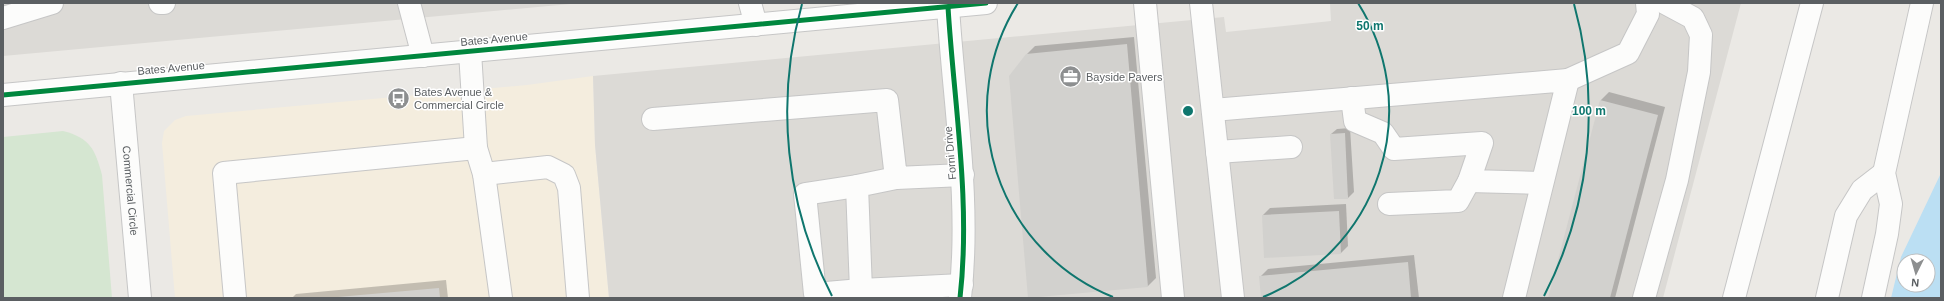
<svg xmlns="http://www.w3.org/2000/svg" width="1944" height="301" viewBox="0 0 1944 301" font-family="Arial,sans-serif">
  <rect width="100%" height="100%" fill="#ebe9e5"/>
  <polygon fill="#f4edde" points="593,76 595,145 609,298 175,298 162,143 164,131 175,120 186,116 527,85"/>
  <g fill="#dcdad6">
    <polygon points="3,3 581,3 3,56"/>
    <polygon points="1330,3 1741,3 1663,298 609,298 595,145 593,76 1224,17 1226,32 1331,21"/>
  </g>
  <path fill="#d5e6d1" d="M63,131C90,138 95,149 102,175L112,298H3V137Z"/>
  <path fill="#bbdff3" fill-rule="evenodd" d="M1941,173V298H1891L1901,257ZM1904,261H1928V285H1904Z"/>
  <g fill="#0003">
    <polygon points="1134,37 1156,278 1148,286 1029,296 1027,54 1035,46"/>
    <polygon points="1609,92 1665,107 1615,298 1549,298 1601,100"/>
    <polygon points="1350,128 1354,192 1348,198 1331,134 1337,129"/>
    <polygon points="1346,204 1348,246 1341,253 1265,257 1263,215 1270,208"/>
    <polygon points="1414,255 1419,298 1263,298 1260,277 1268,269"/>
    <polygon points="446,280 448,298 292,298 296,294"/>
  </g>
  <g fill="#d2d1ce">
    <polygon points="1127,44 1148,287 1028,298 1009,76 1026,54"/>
    <polygon points="1600,100 1658,115 1610,298 1548,298"/>
    <polygon points="1345,133 1348,199 1334,199 1330,134"/>
    <polygon points="1339,211 1341,254 1264,258 1262,215"/>
    <polygon points="1408,262 1411,298 1261,298 1259,276"/>
    <polygon points="439,288 440,298 338,298 338,297"/>
  </g>
  <g fill="none" stroke-linecap="round" stroke-linejoin="round">
    <defs>
      <g id="minor">
        <polyline points="160,3 164,3"/>
        <polyline points="409,3 423,56"/>
        <polyline points="750,3 756,25"/>
        <polyline points="1145,3 1173,298"/>
        <polyline points="1201,3 1233,298"/>
        <path d="M948,7C954,104 971,201 960,298"/>
        <polyline points="3,18 52,3"/>
        <polyline points="470,52 476,148 484,174 501,298"/>
        <polyline points="1568,80 1628,53 1648,14 1647,3"/>
        <path id="s1" d="M121,83L140,298"/>
        <polyline points="3,95 986,3"/>
        <polyline points="1352,98 1355,121 1383,133 1394,149 1482,143 1469,181 1542,183"/>
        <polyline points="1213,110 1568,80 1514,298"/>
        <polyline points="653,119 887,100 896,178 963,175"/>
        <polyline points="1217,152 1291,147"/>
        <polyline points="484,174 548,167 564,175 569,188 578,298"/>
        <polyline points="896,178 857,186 861,290 962,285"/>
        <polyline points="857,186 805,194 815,294 861,290"/>
        <polyline points="1389,204 1458,201 1469,181"/>
        <polyline points="235,298 224,173 476,148"/>
        <polyline points="1644,298 1677,180 1699,72 1701,35 1693,18 1665,3"/>
        <polyline points="1734,298 1812,3"/>
        <polyline points="1827,298 1846,216 1862,190 1884,173"/>
        <polyline points="1873,298 1887,234 1891,204 1884,173 1922,3"/>
      </g>
    </defs>
    <use href="#minor" stroke="#c6c6c6" stroke-width="24"/>
    <use href="#minor" stroke="#fcfcfb" stroke-width="22"/>
    <defs>
      <g id="cycleway">
        <path d="M948,7C954,104 971,201 960,298"/>
        <polyline points="3,95 986,3"/>
      </g>
    </defs>
    <use href="#cycleway" stroke="#fff" stroke-width="8"/>
    <use href="#cycleway" stroke="#00873e" stroke-width="5"/>
  </g>
  <g fill="none" stroke="#0f766e" stroke-width="2">
    <path d="M1113 297A201 201 0 0 1 1018 3M1358 3A201 201 0 0 1 1263 297"/>
    <path d="M832 296A401 401 0 0 1 802 4M1574 4A401 401 0 0 1 1544 296"/>
  </g>
  <defs>
    <symbol id="office-disc" viewBox="-11 -11 22 22"><circle r="9.5" fill="#8d8f90" stroke="#fff"/><path d="M-6-3h4V-5.5h4V-3h4V5H-6ZM-1-4.5V-3h2v-1.5ZM-6 0V1H6V0Z" fill="#fff"/></symbol>
    <symbol id="bus-disc" viewBox="-11 -11 22 22"><circle r="9.5" fill="#8d8f90" stroke="#fff"/><path d="M-5-6H5V4H4V6H2V4H-2V6H-4V4H-5ZM-3.5-4V0h7V-4ZM-3.5 1.2v1.5H-2V1.2ZM2 1.2v1.5H3.5V1.2Z" fill="#fff"/></symbol>
  </defs>
  <g fill-rule="evenodd">
    <use href="#office-disc" x="1058" y="64" width="25" height="25"/>
    <use href="#bus-disc" x="386" y="86" width="25" height="25"/>
  </g>
  <g text-anchor="middle" stroke-width="3" stroke-linejoin="round" paint-order="stroke">
    <g font-size="11" fill="#5b5f62" stroke="#fff">
      <text transform="translate(494 39) rotate(-5)" y="4">Bates Avenue</text>
      <text transform="translate(171 68) rotate(-5)" y="4">Bates Avenue</text>
      <text transform="translate(950 153) rotate(-95)" y="4">Forni Drive</text>
      <text dy="4" stroke="none"><textPath href="#s1" startOffset="108">Commercial Circle</textPath></text>
    </g>
    <g font-size="11" fill="#5b5f62" stroke="#fff" text-anchor="start">
      <text x="1086" y="81">Bayside Pavers</text>
      <text x="414" y="96">Bates Avenue &amp;<tspan x="414" dy="13">Commercial Circle</tspan></text>
    </g>
  </g>
  <circle cx="1188" cy="111" r="6" fill="#0f766e" stroke="#fff" stroke-width="2"/>
  <g font-size="12" text-anchor="middle" font-weight="bold" fill="#0f766e" stroke="#fff" stroke-width="3" stroke-linejoin="round" paint-order="stroke">
    <text x="1370" y="30">50 m</text>
    <text x="1589" y="115">100 m</text>
  </g>
  <rect width="1944" height="301" fill="none" stroke="#5b5f62" stroke-width="8"/>
  <g transform="translate(1916 273) rotate(185)"><circle r="19" fill="#ffffff" stroke="#bdbfc0"/>
  <path d="M0-3L7 15L0 10L-7 15Z" fill="#8d8f90"/>
  <text y="-6" font-size="11" font-weight="bold" text-anchor="middle" fill="#5b5f62">N</text>
  </g>
</svg>
